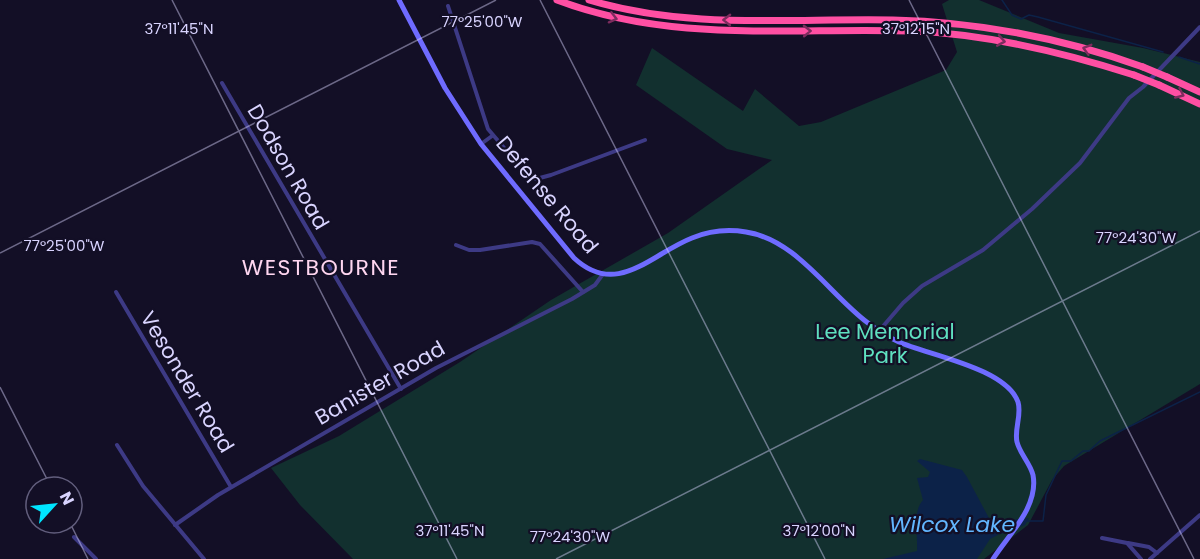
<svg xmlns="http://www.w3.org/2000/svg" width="1200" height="559" viewBox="0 0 1200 559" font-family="Poppins,sans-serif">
  <rect width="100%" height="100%" fill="#130f26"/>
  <polygon fill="#12302f" points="949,0 979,0 1059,33 1143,48 1200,62 1200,384 1064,466 1052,480 1028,525 984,559 353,559 300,505 271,468 339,436 460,362 551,300 668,233 772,160 727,149 636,85 652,48 743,111 755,89 799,126 821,122 946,70 957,52 942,4"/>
  <g fill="#0c2248">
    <path d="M920,459L962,470L967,477L998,535L990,539L977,559H883L917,551C918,534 912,512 923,500L917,478L928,477L930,472L917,461Z"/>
    <polygon points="1029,518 1025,525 1001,534 997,526 1010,520"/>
  </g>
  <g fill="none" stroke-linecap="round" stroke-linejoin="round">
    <g stroke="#0c2248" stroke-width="1.5">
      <polyline points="1002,0 1012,15 1021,19 1029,15 1038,17 1163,52"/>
      <polyline points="1179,57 1200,64"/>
      <polyline points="1027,521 1043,521 1046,495 1062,461 1071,461 1083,451 1089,451 1100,441 1200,392"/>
    </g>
    <g stroke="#3d3a85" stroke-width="4">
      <polyline points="448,6 488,129 529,177 536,179 551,175 645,140"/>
      <polyline points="222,83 401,389"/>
      <polyline points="481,144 492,136"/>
      <polyline points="456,245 469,250 480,250 532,242 540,244 583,292"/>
      <polyline points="116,292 231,487"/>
      <polyline points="879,331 903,303 922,286 983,250 1032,209 1080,163 1129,98 1143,87 1200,27"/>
      <polyline points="117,445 143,486 204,559"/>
      <polyline points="175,525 218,495 436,368 572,299 595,285 603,274"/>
      <polyline points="74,537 96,559"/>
      <polyline points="1102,538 1127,543 1141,559"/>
      <polyline points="1128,543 1149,547 1157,553"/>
      <polyline points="1150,559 1200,515"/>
    </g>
    <path stroke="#6f6bff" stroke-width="5" d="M399,0L445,88L481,144L574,258C617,298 651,254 692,238C709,231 728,229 746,232C797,240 829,294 868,323C877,330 888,337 899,342C928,355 1006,368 1018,402C1022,415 1014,429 1017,442C1020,454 1030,463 1033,475C1039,507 1008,535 993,559"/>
    <g stroke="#ff4fa3" stroke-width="7">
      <path d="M557,0C673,44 791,27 912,31C988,34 1062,52 1134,75"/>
      <path d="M589,0C688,30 791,18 893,20C978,22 1062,38 1143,67"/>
      <polyline points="1167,77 1200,92"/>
      <polyline points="1159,85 1200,104"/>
    </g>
    <g stroke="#ff4fa3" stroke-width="7">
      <polyline points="1143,67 1167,77"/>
      <polyline points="1134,75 1159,85"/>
    </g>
  </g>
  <defs><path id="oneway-chevron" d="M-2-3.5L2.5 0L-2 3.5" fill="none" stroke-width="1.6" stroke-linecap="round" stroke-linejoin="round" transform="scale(1.5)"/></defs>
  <g stroke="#7d2c5e">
    <use href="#oneway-chevron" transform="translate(613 18) rotate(14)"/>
    <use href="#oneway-chevron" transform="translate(727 20) rotate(-179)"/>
    <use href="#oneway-chevron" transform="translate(807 31) rotate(-1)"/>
    <use href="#oneway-chevron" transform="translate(1001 41) rotate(10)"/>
    <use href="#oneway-chevron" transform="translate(1087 49) rotate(-164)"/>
    <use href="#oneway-chevron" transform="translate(1180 94) rotate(24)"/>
  </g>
  <path fill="none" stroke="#d9d4ff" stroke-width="1.5" stroke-opacity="0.45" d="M172,0L457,559M540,0L825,559M909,0L1194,559M0,253L496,0M0,387L51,487M70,523L88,559M556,559L1200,231"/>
  <g text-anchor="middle" stroke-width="4.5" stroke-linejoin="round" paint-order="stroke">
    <g font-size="21" fill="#d9d4ff" stroke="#130f26">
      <text transform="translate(288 167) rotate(60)" y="7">Dodson Road</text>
      <text transform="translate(547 195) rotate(50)" y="7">Defense Road</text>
      <text transform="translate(187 382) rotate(59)" y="7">Vesonder Road</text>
      <text transform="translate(380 383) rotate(-30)" y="7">Banister Road</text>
    </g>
    <g font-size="21" fill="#5fe0c0" stroke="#130f26">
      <text x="885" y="339">Lee Memorial<tspan x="885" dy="24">Park</tspan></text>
    </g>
    <g font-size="22" letter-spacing="1.5" fill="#ffd6f0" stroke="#130f26">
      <text x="321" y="275">WESTBOURNE</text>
    </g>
    <g font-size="22" font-style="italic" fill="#62b6ff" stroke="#130f26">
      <text x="952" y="532">Wilcox Lake</text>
    </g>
  </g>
  <g font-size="15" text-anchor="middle" fill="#d9d4ff" stroke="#130f26" stroke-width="4.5" stroke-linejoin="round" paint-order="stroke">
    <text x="482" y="27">77°25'00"W</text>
    <text x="179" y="34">37°11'45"N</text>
    <text x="916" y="34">37°12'15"N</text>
    <text x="1136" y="243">77°24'30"W</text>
    <text x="64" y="251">77°25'00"W</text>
    <text x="450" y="536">37°11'45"N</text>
    <text x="819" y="536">37°12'00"N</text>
    <text x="570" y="542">77°24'30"W</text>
  </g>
  <g transform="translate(54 505) rotate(63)"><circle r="28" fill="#130f26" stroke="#625e7d" stroke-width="1.5"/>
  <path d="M0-4.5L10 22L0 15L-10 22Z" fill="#00e5ff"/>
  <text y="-9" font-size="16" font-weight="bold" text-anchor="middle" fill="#d9d4ff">N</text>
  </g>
</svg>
